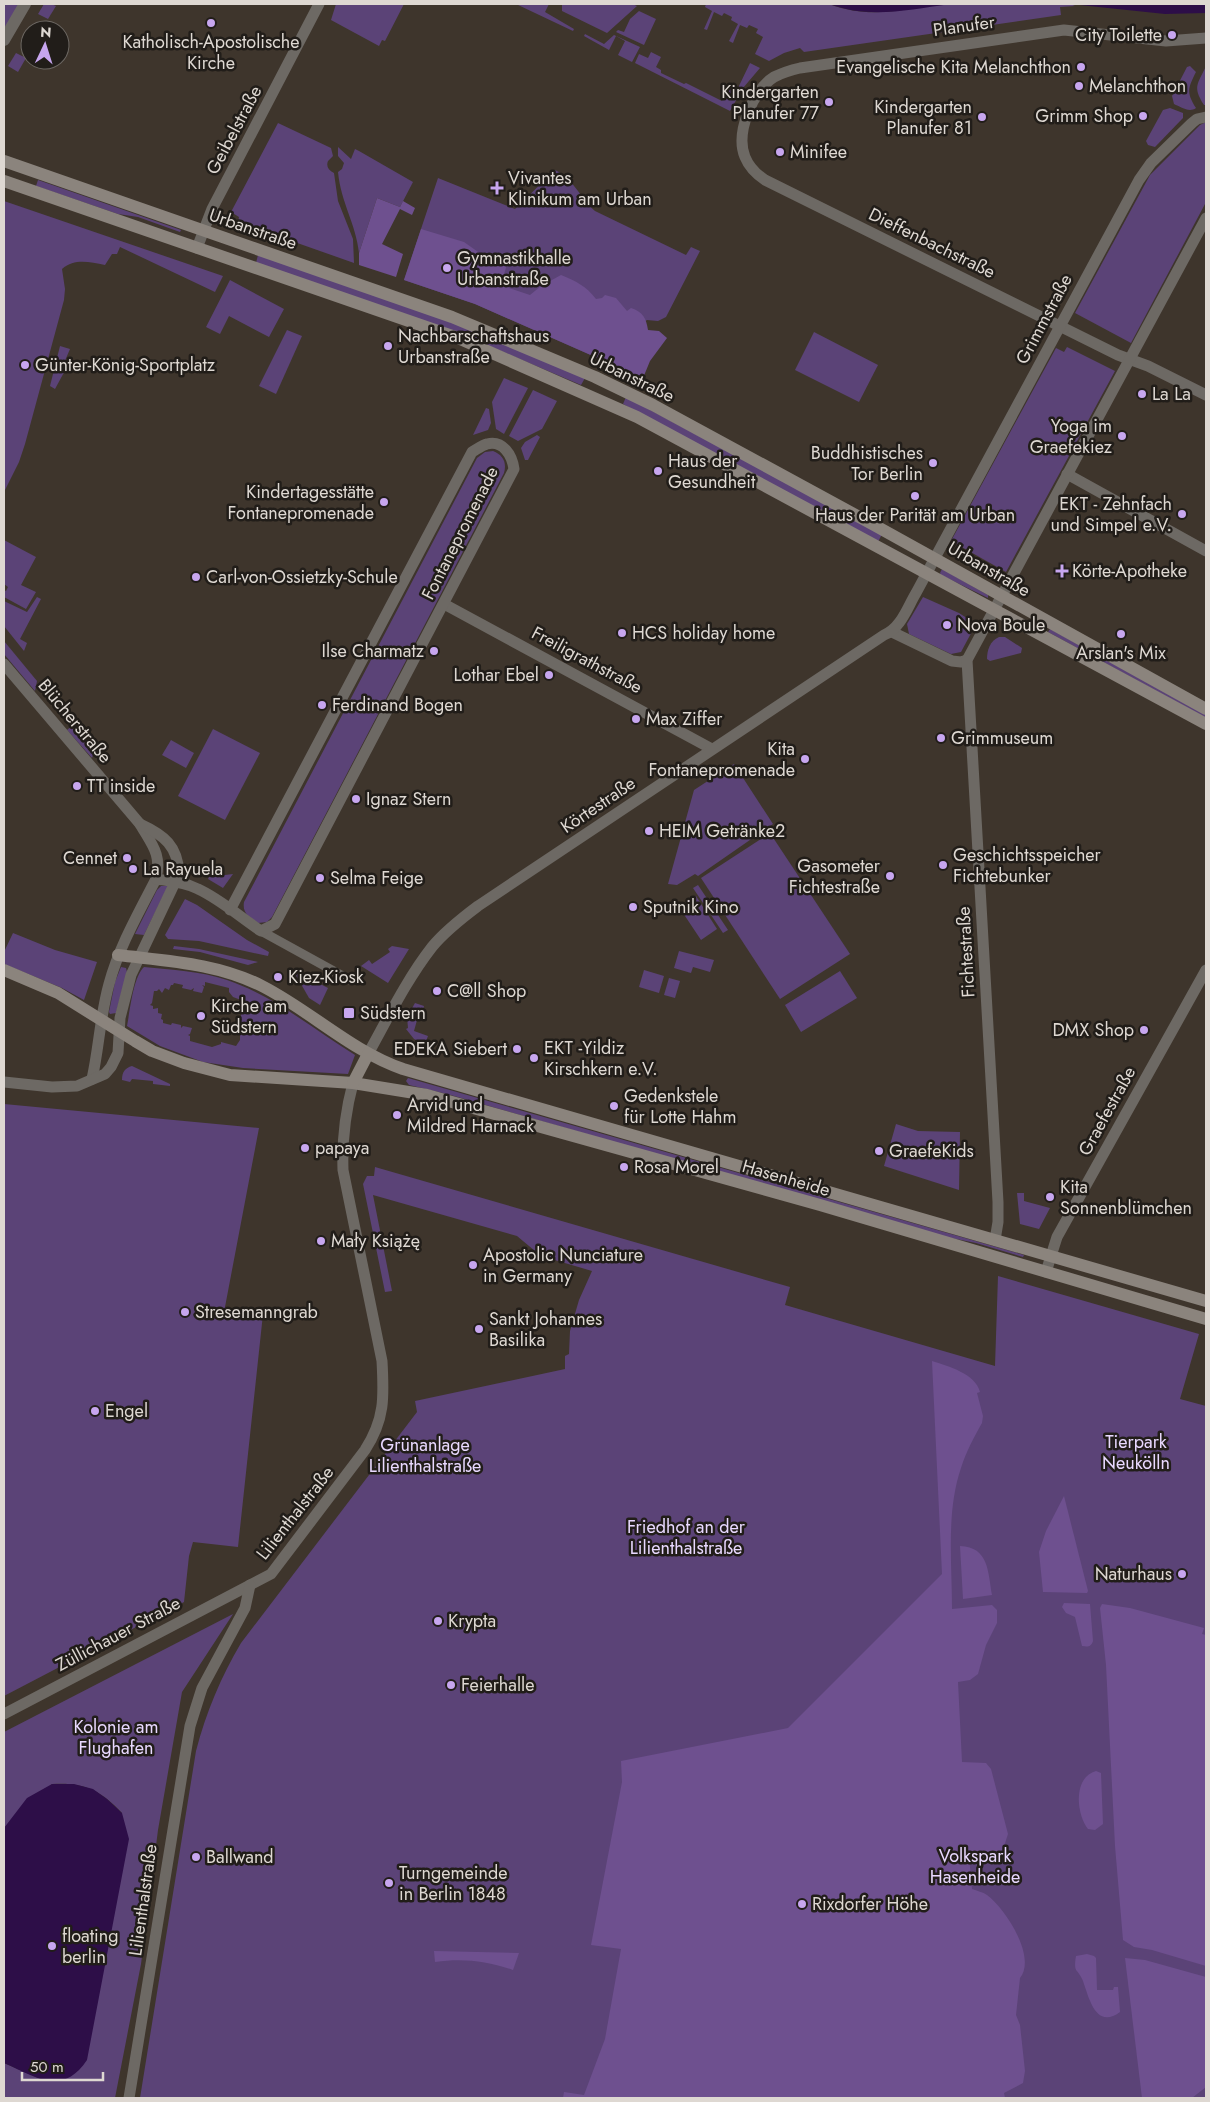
<svg xmlns="http://www.w3.org/2000/svg" width="1210" height="2102" viewBox="0 0 1210 2102" font-family="Jost,sans-serif">
  <rect width="100%" height="100%" fill="#3e352c"/>
  <g fill="#5b4377" fill-rule="evenodd">
    <polygon points="4,4 21,4 4,33"/>
    <polygon points="44,4 51,4 56,6 48,19 38,14"/>
    <polygon points="336,4 404,4 385,41 382,40 379,46 331,20"/>
    <polygon points="516,4 549,4 545,12 574,29 573,31"/>
    <polygon points="562,4 632,4 637,6 607,33 562,11"/>
    <path d="M706,4H829C875,21 904,7 950,4C990,1 1031,4 1070,4L1075,6L1060,7L1061,15L804,52L800,48L784,53L769,61L755,54L763,37L756,33L758,29L749,25L747,28L740,25L733,43L729,41L738,24L731,20L732,17L724,13L722,16L714,12L707,30L704,29L712,11L705,7Z"/>
    <polygon points="639,11 656,19 644,45 616,32 618,30 624,32 630,19"/>
    <polygon points="585,34 604,44 614,35 640,47 632,62 618,55 625,41 616,36 609,50 584,36"/>
    <polygon points="651,52 661,57 656,67 661,70 661,73 684,84 686,83 722,101 730,84 738,88 750,63 760,68 743,88 730,111 635,63 639,54 648,58"/>
    <polygon points="16,53 26,58 18,72 8,66"/>
    <path d="M1190,66L1196,72C1188,88 1186,92 1196,108C1189,113 1181,107 1174,104L1172,96L1187,67Z"/>
    <path d="M1206,66V105H1204C1192,86 1198,84 1206,66Z"/>
    <polygon points="1170,108 1183,113 1183,118 1155,147 1148,145 1146,141 1163,110"/>
    <polygon points="1206,122 1205,204 1131,343 1075,313 1150,175 1200,125"/>
    <path d="M278,123L331,148L333,156L328,161C326,166 328,170 334,173L338,201L353,239L354,263L238,222L239,217L231,212Z"/>
    <path d="M338,147L351,159L355,149L359,151L413,182L400,207L377,198L359,253C356,224 341,203 338,172L342,169L344,163L338,156Z"/>
    <path d="M555,170C574,179 580,198 595,211L686,255L691,247L700,251L666,317L658,321L647,320L641,324L620,368L475,304L404,280L438,178L515,209Z"/>
    <polygon points="38,180 181,230 180,232 138,217 118,214 36,186"/>
    <path d="M4,201L223,276L215,292L120,247L117,254H112L105,265C89,262 75,258 62,269L65,289L64,300L25,444L19,462L4,492Z"/>
    <polygon points="258,255 443,318 585,378 581,385 454,331 256,263"/>
    <polygon points="230,280 284,309 269,337 229,316 220,334 206,327"/>
    <polygon points="287,330 302,336 276,394 259,386"/>
    <polygon points="814,332 878,365 859,402 795,370"/>
    <polygon points="60,346 70,349 64,363 68,365 55,389 50,386"/>
    <polygon points="1067,347 1115,371 1006,572 951,541 1056,348 1064,352"/>
    <polygon points="504,378 528,388 504,434 496,429 492,402"/>
    <polygon points="533,390 557,401 542,429 518,441 509,436"/>
    <polygon points="626,397 882,534 878,542 623,404"/>
    <polygon points="486,408 489,409 491,423 488,430 473,435"/>
    <polygon points="537,435 540,437 528,460 525,460 521,448 525,442"/>
    <path d="M493,451C503,455 507,462 504,473L272,917L267,922L258,923C250,917 242,914 244,902L477,458L485,452Z"/>
    <polygon points="4,540 36,557 21,585 36,592 26,609 4,597 4,590 6,591 8,587 4,584"/>
    <polygon points="942,569 988,595 988,598 941,575 940,573"/>
    <polygon points="37,597 41,599 20,639 27,643 24,651 4,626 4,601 27,612"/>
    <polygon points="923,597 959,613 976,624 961,652 951,654 909,634 907,624"/>
    <polygon points="1050,629 1206,715 1206,718 1048,632"/>
    <path d="M999,637H1005L1022,648L1021,653L990,661L987,659C987,650 990,641 999,637Z"/>
    <polygon points="4,641 37,681 35,691 4,654"/>
    <polygon points="74,724 95,749 92,758 67,730"/>
    <polygon points="213,729 260,753 225,820 178,796"/>
    <polygon points="171,740 194,753 186,768 162,755"/>
    <polygon points="734,764 773,824 698,876 695,874 677,885 668,884 694,790"/>
    <polygon points="770,833 850,954 780,999 701,878"/>
    <polygon points="233,874 223,888 208,879 209,877"/>
    <polygon points="698,885 728,930 723,933 693,888"/>
    <polygon points="161,886 167,886 167,888 144,935 135,934 157,890"/>
    <polygon points="696,896 717,929 701,940 679,907"/>
    <polygon points="185,899 197,905 247,940 269,952 268,956 199,941 168,939 165,935"/>
    <polygon points="13,933 55,950 97,962 84,1000 62,988 4,964 4,952"/>
    <polygon points="174,946 199,949 258,962 248,965 200,952 173,949"/>
    <polygon points="392,946 409,949 388,983 361,966 369,960 372,964 390,952 388,949"/>
    <polygon points="679,951 714,960 710,972 693,967 691,973 674,968"/>
    <polygon points="121,967 126,968 127,972 116,1013 110,1014 109,1012 115,982"/>
    <path d="M144,967C172,970 200,971 227,980C274,996 313,1029 355,1055L348,1074L243,1068L203,1062L160,1046L127,1026C130,1011 133,977 144,967ZM205,982L229,988V992L233,997L249,1003L246,1013L242,1012L240,1018L242,1020H240L238,1026L239,1027H237L236,1034L240,1035V1040L236,1046L221,1042V1044L212,1047L190,1041V1036L188,1035L190,1034L192,1028L183,1026L181,1028V1025L172,1023L171,1025L163,1023V1020L161,1019L162,1014L158,1013V1008L153,1009V1006L150,1005L152,1003L154,991H157L159,989L162,993L165,988L169,990L171,985H173L174,983L183,985L182,988L191,990L194,988L193,991L202,993L204,987L202,985L205,986Z"/>
    <polygon points="293,970 328,988 320,1005 309,998"/>
    <polygon points="644,970 664,976 659,993 639,987"/>
    <polygon points="840,971 857,998 801,1032 785,1005"/>
    <polygon points="669,978 680,981 675,998 664,995"/>
    <polygon points="415,1003 424,1006 422,1013 419,1013 414,1031 428,1036 425,1044 414,1039 406,1029 408,1028 407,1017"/>
    <path d="M132,1066L170,1084V1086L153,1084V1081L132,1079L130,1082L122,1080C122,1072 125,1068 132,1066Z"/>
    <polygon points="408,1078 1024,1255 1023,1257 976,1243 941,1236 447,1094 409,1085 406,1081"/>
    <polygon points="4,1104 259,1128 225,1307 263,1314 238,1547 193,1542 189,1556 184,1602 4,1696"/>
    <polygon points="896,1124 918,1131 960,1132 959,1190 884,1166"/>
    <path d="M375,1167L790,1287L785,1305L995,1366L998,1276L1199,1334L1180,1399L1206,1406V2098H140L196,1751C206,1712 221,1677 241,1643L417,1412L415,1401L565,1369V1356L569,1354L570,1331L579,1300L592,1271L541,1256L517,1236L373,1195L392,1291L385,1292L363,1184L367,1176H374Z"/>
    <polygon points="1017,1193 1024,1193 1024,1201 1050,1208 1039,1229 1020,1224"/>
    <path d="M233,1614L182,1692L158,1830L141,1964L115,2098H4V2063L43,2080L122,1813C101,1790 83,1782 52,1784L4,1828V1732Z"/>
  </g>
  <g fill="#6e508f">
    <polygon points="377,198 400,207 403,201 415,208 412,215 400,209 382,244 403,254 396,277 359,265 359,253"/>
    <path d="M421,229L464,242L481,254L508,261L502,281L509,288L530,295L541,286L561,275C576,281 586,286 596,299L602,298L605,295L616,298L627,311L631,308C643,312 646,318 648,330L659,331L667,338L650,361L643,378L475,304L404,280Z"/>
    <path d="M932,1361C948,1366 976,1374 980,1392L977,1393L983,1416L982,1423C974,1437 966,1452 961,1468C946,1512 952,1562 952,1609L992,1605L997,1610V1623L986,1645L978,1674L970,1680L958,1682L962,1762L986,1763L991,1769L1008,1834L1002,1852L997,1855L969,1856L972,1889C977,1891 983,1892 987,1895C1005,1908 1037,1957 1020,1978L1016,2015L1020,2025L1025,2071L1023,2083L1004,2093L1005,2098H563L564,2092L584,2095L605,2039L621,1949L591,1945L622,1782L621,1761L788,1728L942,1574Z"/>
    <polygon points="1064,1496 1088,1591 1087,1593 1043,1592 1039,1552 1046,1531"/>
    <path d="M960,1546C989,1547 988,1572 992,1595L963,1599Z"/>
    <path d="M1064,1603L1090,1604L1093,1641C1091,1647 1088,1647 1082,1646L1075,1617L1066,1613L1062,1607Z"/>
    <polygon points="1102,1604 1130,1608 1204,1628 1202,1634 1206,1635 1206,1966 1152,1950 1134,1947 1123,1940 1115,1846 1106,1665 1100,1608"/>
    <path d="M1096,1771L1101,1773L1103,1824L1095,1830L1088,1829C1076,1814 1073,1777 1096,1771Z"/>
    <path d="M434,1951L519,1953L513,1970C487,1961 463,1958 435,1962Z"/>
    <path d="M1087,1954L1094,1956L1096,1958L1097,1990H1113L1114,1987H1118L1120,2012C1096,2030 1089,1998 1083,1981C1078,1968 1073,1974 1076,1956Z"/>
    <polygon points="1125,1958 1145,1960 1206,1977 1206,2087 1192,2098 1142,2098"/>
  </g>
  <g fill="#2d0e48">
    <path d="M829,4H950C907,10 870,19 829,4Z"/>
    <polygon points="1070,4 1206,4 1206,13 1165,14"/>
    <path d="M52,1784H74L93,1789L107,1799L122,1813L129,1839L87,2060C62,2097 36,2077 4,2063V1828L27,1798Z"/>
  </g>
  <g fill="none" stroke-linecap="round" stroke-linejoin="round">
    <polyline stroke="#6d6964" stroke-width="9" points="261,931 350,980"/>
    <g stroke="#6d6964" stroke-width="11">
      <path d="M1206,38L1166,41L1064,30L800,68C791,70 782,73 774,77C753,90 735,133 745,157C749,167 756,174 765,180L1118,355L1148,366L1206,395"/>
      <polyline points="197,248 212,209 319,4"/>
      <polyline points="1067,474 1206,551"/>
      <polyline points="444,604 712,749"/>
      <polyline points="892,632 952,661 961,662 967,660"/>
      <path d="M4,664L140,824C152,845 162,854 156,879C138,914 119,947 109,984C100,1016 99,1048 92,1079"/>
      <path d="M156,879C170,881 185,882 198,889C220,899 240,917 261,931L275,924L514,469C512,455 503,440 487,444C482,445 476,450 472,452L230,910"/>
      <path d="M368,1054C388,1018 407,979 432,947C445,931 462,918 478,906L884,635C901,628 907,608 916,593L1139,180L1151,163L1192,123L1197,119L1206,117"/>
      <path d="M4,1082L52,1087L77,1086L105,1074L111,1067L118,1053L120,1018L131,975L179,874C178,846 164,835 140,824"/>
      <polyline points="995,1240 998,1222 998,1202 967,660 1206,218"/>
      <polyline points="1046,1272 1057,1237 1206,970"/>
      <path d="M4,1714L271,1574L365,1450C385,1419 384,1397 382,1361L343,1170C342,1140 345,1113 353,1083"/>
      <polyline points="129,2098 190,1726 202,1688 245,1608 250,1585"/>
    </g>
    <polyline stroke="#6d6964" stroke-width="12" points="4,40 25,4"/>
    <g stroke="#8b847d" stroke-width="12">
      <polyline points="4,161 452,317 595,377 653,405 874,525 1206,709"/>
      <polyline points="4,181 458,338 637,417 1206,724"/>
      <path d="M118,955C167,961 217,963 262,986C311,1011 351,1051 403,1069L1206,1301"/>
      <polyline points="4,970 58,993 135,1041 152,1051 184,1063 230,1075 353,1083 427,1095 820,1205 1206,1319"/>
      <polyline points="353,1083 368,1054"/>
    </g>
  </g>
  <g fill="#c7a6ef" stroke="#211d19" stroke-width="2">
    <circle cx="211" cy="23" r="5"/>
    <circle cx="1172" cy="35" r="5"/>
    <circle cx="1081" cy="67" r="5"/>
    <circle cx="1079" cy="86" r="5"/>
    <circle cx="829" cy="102" r="5"/>
    <circle cx="1143" cy="116" r="5"/>
    <circle cx="982" cy="117" r="5"/>
    <circle cx="780" cy="152" r="5"/>
    <path d="M494.5 180.5h5v5h5v5h-5v5h-5v-5h-5v-5h5z"/>
    <circle cx="447" cy="268" r="5"/>
    <circle cx="388" cy="346" r="5"/>
    <circle cx="25" cy="365" r="5"/>
    <circle cx="1142" cy="394" r="5"/>
    <circle cx="1122" cy="436" r="5"/>
    <circle cx="933" cy="463" r="5"/>
    <circle cx="658" cy="471" r="5"/>
    <circle cx="915" cy="496" r="5"/>
    <circle cx="384" cy="502" r="5"/>
    <circle cx="1182" cy="514" r="5"/>
    <path d="M1059.5 563.5h5v5h5v5h-5v5h-5v-5h-5v-5h5z"/>
    <circle cx="196" cy="577" r="5"/>
    <circle cx="947" cy="625" r="5"/>
    <circle cx="622" cy="633" r="5"/>
    <circle cx="1121" cy="634" r="5"/>
    <circle cx="434" cy="651" r="5"/>
    <circle cx="549" cy="675" r="5"/>
    <circle cx="322" cy="705" r="5"/>
    <circle cx="636" cy="719" r="5"/>
    <circle cx="941" cy="738" r="5"/>
    <circle cx="805" cy="759" r="5"/>
    <circle cx="77" cy="786" r="5"/>
    <circle cx="356" cy="799" r="5"/>
    <circle cx="649" cy="831" r="5"/>
    <circle cx="127" cy="858" r="5"/>
    <circle cx="943" cy="865" r="5"/>
    <circle cx="133" cy="869" r="5"/>
    <circle cx="890" cy="876" r="5"/>
    <circle cx="320" cy="878" r="5"/>
    <circle cx="633" cy="907" r="5"/>
    <circle cx="278" cy="977" r="5"/>
    <circle cx="437" cy="991" r="5"/>
    <rect x="343" y="1007" width="12" height="12" rx="2.5"/>
    <circle cx="201" cy="1016" r="5"/>
    <circle cx="1144" cy="1030" r="5"/>
    <circle cx="517" cy="1049" r="5"/>
    <circle cx="534" cy="1058" r="5"/>
    <circle cx="614" cy="1106" r="5"/>
    <circle cx="397" cy="1115" r="5"/>
    <circle cx="305" cy="1148" r="5"/>
    <circle cx="879" cy="1151" r="5"/>
    <circle cx="624" cy="1167" r="5"/>
    <circle cx="1050" cy="1197" r="5"/>
    <circle cx="321" cy="1241" r="5"/>
    <circle cx="473" cy="1265" r="5"/>
    <circle cx="185" cy="1312" r="5"/>
    <circle cx="479" cy="1329" r="5"/>
    <circle cx="95" cy="1411" r="5"/>
    <circle cx="1182" cy="1574" r="5"/>
    <circle cx="438" cy="1621" r="5"/>
    <circle cx="451" cy="1685" r="5"/>
    <circle cx="196" cy="1857" r="5"/>
    <circle cx="389" cy="1883" r="5"/>
    <circle cx="802" cy="1904" r="5"/>
    <circle cx="52" cy="1946" r="5"/>
  </g>
  <g text-anchor="middle" stroke-width="5" stroke-linejoin="round" paint-order="stroke">
    <g font-size="18" fill="#ded8d2" stroke="#211d19">
      <text transform="translate(964 26) rotate(-8)" y="6">Planufer</text>
      <text transform="translate(234 130) rotate(-62)" y="6">Geibelstraße</text>
      <text transform="translate(253 229) rotate(19)" y="6">Urbanstraße</text>
      <text transform="translate(932 243) rotate(26)" y="6">Dieffenbachstraße</text>
      <text transform="translate(1044 319) rotate(-62)" y="6">Grimmstraße</text>
      <text transform="translate(632 377) rotate(26)" y="6">Urbanstraße</text>
      <text transform="translate(460 533) rotate(-63)" y="6">Fontanepromenade</text>
      <text transform="translate(989 569) rotate(30)" y="6">Urbanstraße</text>
      <text transform="translate(587 660) rotate(28)" y="6">Freiligrathstraße</text>
      <text transform="translate(75 721) rotate(50)" y="6">Blücherstraße</text>
      <text transform="translate(598 805) rotate(-34)" y="6">Körtestraße</text>
      <text transform="translate(966 952) rotate(-93)" y="6">Fichtestraße</text>
      <text transform="translate(1107 1111) rotate(-61)" y="6">Graefestraße</text>
      <text transform="translate(786 1178) rotate(16)" y="6">Hasenheide</text>
      <text transform="translate(295 1513) rotate(-52)" y="6">Lilienthalstraße</text>
      <text transform="translate(118 1634) rotate(-28)" y="6">Züllichauer Straße</text>
      <text transform="translate(143 1900) rotate(-82)" y="6">Lilienthalstraße</text>
    </g>
    <g font-size="18" fill="#ded8d2" stroke="#211d19" text-anchor="start">
      <text x="1162" y="41" text-anchor="end">City Toilette</text>
      <text x="211" y="48" text-anchor="middle">Katholisch-Apostolische<tspan x="211" dy="21">Kirche</tspan></text>
      <text x="1071" y="73" text-anchor="end">Evangelische Kita Melanchthon</text>
      <text x="1089" y="92">Melanchthon</text>
      <text x="819" y="98" text-anchor="end">Kindergarten<tspan x="819" dy="21">Planufer 77</tspan></text>
      <text x="972" y="113" text-anchor="end">Kindergarten<tspan x="972" dy="21">Planufer 81</tspan></text>
      <text x="1133" y="122" text-anchor="end">Grimm Shop</text>
      <text x="790" y="158">Minifee</text>
      <text x="508" y="184">Vivantes<tspan x="508" dy="21">Klinikum am Urban</tspan></text>
      <text x="457" y="264">Gymnastikhalle<tspan x="457" dy="21">Urbanstraße</tspan></text>
      <text x="398" y="342">Nachbarschaftshaus<tspan x="398" dy="21">Urbanstraße</tspan></text>
      <text x="35" y="371">Günter-König-Sportplatz</text>
      <text x="1152" y="400">La La</text>
      <text x="1112" y="432" text-anchor="end">Yoga im<tspan x="1112" dy="21">Graefekiez</tspan></text>
      <text x="923" y="459" text-anchor="end">Buddhistisches<tspan x="923" dy="21">Tor Berlin</tspan></text>
      <text x="668" y="467">Haus der<tspan x="668" dy="21">Gesundheit</tspan></text>
      <text x="374" y="498" text-anchor="end">Kindertagesstätte<tspan x="374" dy="21">Fontanepromenade</tspan></text>
      <text x="1172" y="510" text-anchor="end">EKT - Zehnfach<tspan x="1172" dy="21">und Simpel e.V.</tspan></text>
      <text x="915" y="521" text-anchor="middle">Haus der Parität am Urban</text>
      <text x="1072" y="577">Körte-Apotheke</text>
      <text x="206" y="583">Carl-von-Ossietzky-Schule</text>
      <text x="957" y="631">Nova Boule</text>
      <text x="632" y="639">HCS holiday home</text>
      <text x="424" y="657" text-anchor="end">Ilse Charmatz</text>
      <text x="1121" y="659" text-anchor="middle">Arslan's Mix</text>
      <text x="539" y="681" text-anchor="end">Lothar Ebel</text>
      <text x="332" y="711">Ferdinand Bogen</text>
      <text x="646" y="725">Max Ziffer</text>
      <text x="951" y="744">Grimmuseum</text>
      <text x="795" y="755" text-anchor="end">Kita<tspan x="795" dy="21">Fontanepromenade</tspan></text>
      <text x="87" y="792">TT inside</text>
      <text x="366" y="805">Ignaz Stern</text>
      <text x="659" y="837">HEIM Getränke2</text>
      <text x="953" y="861">Geschichtsspeicher<tspan x="953" dy="21">Fichtebunker</tspan></text>
      <text x="117" y="864" text-anchor="end">Cennet</text>
      <text x="880" y="872" text-anchor="end">Gasometer<tspan x="880" dy="21">Fichtestraße</tspan></text>
      <text x="143" y="875">La Rayuela</text>
      <text x="330" y="884">Selma Feige</text>
      <text x="643" y="913">Sputnik Kino</text>
      <text x="288" y="983">Kiez-Kiosk</text>
      <text x="447" y="997">C@ll Shop</text>
      <text x="211" y="1012">Kirche am<tspan x="211" dy="21">Südstern</tspan></text>
      <text x="360" y="1019">Südstern</text>
      <text x="1134" y="1036" text-anchor="end">DMX Shop</text>
      <text x="544" y="1054">EKT -Yildiz<tspan x="544" dy="21">Kirschkern e.V.</tspan></text>
      <text x="507" y="1055" text-anchor="end">EDEKA Siebert</text>
      <text x="624" y="1102">Gedenkstele<tspan x="624" dy="21">für Lotte Hahm</tspan></text>
      <text x="407" y="1111">Arvid und<tspan x="407" dy="21">Mildred Harnack</tspan></text>
      <text x="315" y="1154">papaya</text>
      <text x="889" y="1157">GraefeKids</text>
      <text x="634" y="1173">Rosa Morel</text>
      <text x="1060" y="1193">Kita<tspan x="1060" dy="21">Sonnenblümchen</tspan></text>
      <text x="331" y="1247">Mały Książę</text>
      <text x="483" y="1261">Apostolic Nunciature<tspan x="483" dy="21">in Germany</tspan></text>
      <text x="195" y="1318">Stresemanngrab</text>
      <text x="489" y="1325">Sankt Johannes<tspan x="489" dy="21">Basilika</tspan></text>
      <text x="105" y="1417">Engel</text>
      <text x="1172" y="1580" text-anchor="end">Naturhaus</text>
      <text x="448" y="1627">Krypta</text>
      <text x="461" y="1691">Feierhalle</text>
      <text x="206" y="1863">Ballwand</text>
      <text x="399" y="1879">Turngemeinde<tspan x="399" dy="21">in Berlin 1848</tspan></text>
      <text x="812" y="1910">Rixdorfer Höhe</text>
      <text x="62" y="1942">floating<tspan x="62" dy="21">berlin</tspan></text>
    </g>
    <g font-size="18" fill="#e9d9ff" stroke="#211d19">
      <text x="1136" y="1448">Tierpark<tspan x="1136" dy="21">Neukölln</tspan></text>
      <text x="425" y="1451">Grünanlage<tspan x="425" dy="21">Lilienthalstraße</tspan></text>
      <text x="686" y="1533">Friedhof an der<tspan x="686" dy="21">Lilienthalstraße</tspan></text>
      <text x="116" y="1733">Kolonie am<tspan x="116" dy="21">Flughafen</tspan></text>
      <text x="975" y="1862">Volkspark<tspan x="975" dy="21">Hasenheide</tspan></text>
    </g>
  </g>
  <rect width="1210" height="2102" fill="none" stroke="#ded8d2" stroke-width="10"/>
  <g transform="translate(45 45) rotate(4)"><circle r="24" fill="#211d19" stroke="#6d6863"/>
  <path d="M0-4L9 19L0 12L-9 19Z" fill="#c7a6ef"/>
  <text y="-8" font-size="14" font-weight="bold" text-anchor="middle" fill="#ded8d2">N</text>
  </g>
  <path d="M22 2072v8h81v-8" fill="none" stroke="#ded8d2" stroke-width="2.5"/>
  <text x="30" y="2072" font-size="15" fill="#ded8d2" stroke="#211d19" stroke-width="4" paint-order="stroke">50 m</text>
</svg>
